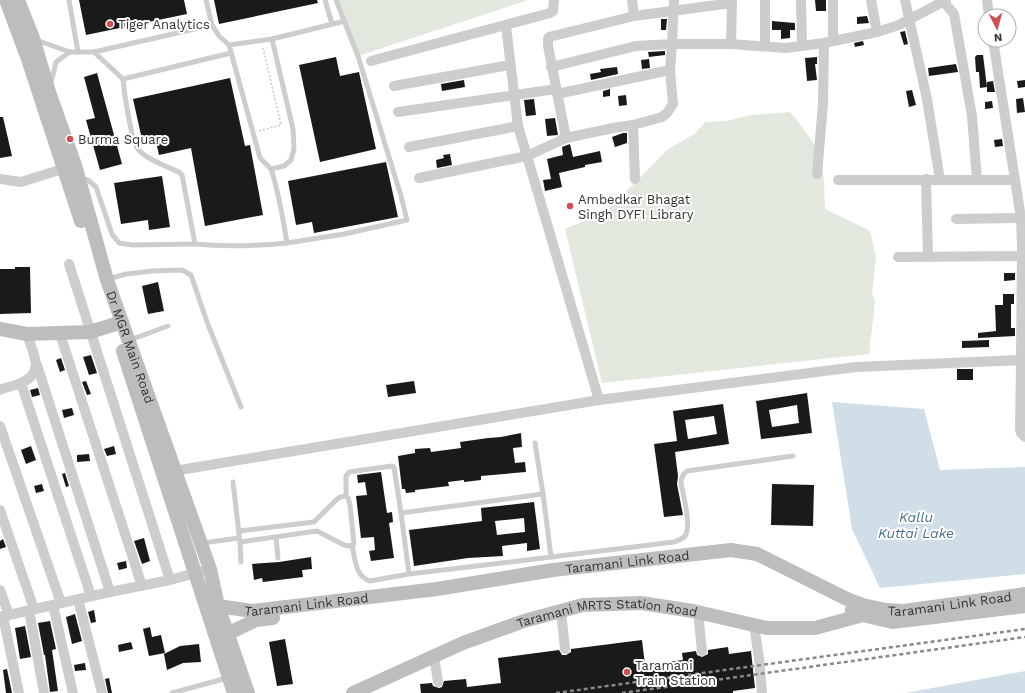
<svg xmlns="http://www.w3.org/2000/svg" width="1025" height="693" viewBox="0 0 1025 693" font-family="'Work Sans',sans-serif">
  <rect width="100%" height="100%" fill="#fff"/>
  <g fill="#e2e8dd">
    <polygon points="336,0 528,0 358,56"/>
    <path d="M790,112C799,123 816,144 820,156C825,173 824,191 825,209L870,231L876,257L872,293L875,302L869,354L602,383L565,229L603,213L630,188L668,149L696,133L705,122L726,121L751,115Z"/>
  </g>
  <g fill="#d0dee8">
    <polygon points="832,402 924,409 940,470 1025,467 1025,574 880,588 852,529"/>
    <polygon points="1025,671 1025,693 905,693"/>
  </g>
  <g fill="#1a1a1a" fill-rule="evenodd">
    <polygon points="79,0 184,0 187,14 86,35"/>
    <polygon points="214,0 317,0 318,3 219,24"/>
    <polygon points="815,0 826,0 826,11 816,11"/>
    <polygon points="867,16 869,23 857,24 857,17"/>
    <polygon points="661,19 667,19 666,30 661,30"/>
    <polygon points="772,21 795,23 795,30 790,30 790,38 781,39 781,30 772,30"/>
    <polygon points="905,31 908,44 904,45 900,32"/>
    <polygon points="863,41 864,45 855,47 854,43"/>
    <polygon points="665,51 665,55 649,57 648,52"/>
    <polygon points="977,55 983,55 987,87 980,88 979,72 976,72 975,57"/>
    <polygon points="336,57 340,76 359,72 376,149 320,162 299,65"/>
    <polygon points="817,57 817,64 815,64 817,80 807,81 805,58"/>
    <polygon points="649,59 650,68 642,69 641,60"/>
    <polygon points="956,64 958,72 929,76 928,68"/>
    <polygon points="617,67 618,74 591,80 590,74 601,72 600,69"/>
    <polygon points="97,73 122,164 100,170 86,120 95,118 84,77"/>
    <polygon points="230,78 245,146 250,145 263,215 205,226 191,148 159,155 156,142 143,144 133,99"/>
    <polygon points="464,80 465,87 442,91 441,84"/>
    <polygon points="1025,80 1025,87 1018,88 1017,81"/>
    <polygon points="993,81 995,92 987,92 987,82"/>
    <polygon points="610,89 610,96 603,97 603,91"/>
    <polygon points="912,90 916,105 909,107 906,91"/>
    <polygon points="626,95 627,105 619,106 618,96"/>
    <polygon points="1023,98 1025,112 1017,113 1016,99"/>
    <polygon points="534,99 536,115 526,116 524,100"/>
    <polygon points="992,101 993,108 985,109 985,102"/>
    <polygon points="0,117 3,117 12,156 0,158"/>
    <polygon points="555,118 558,135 547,136 545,119"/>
    <polygon points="623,133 627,133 627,143 615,147 612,137"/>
    <polygon points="1002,139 1003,146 995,147 994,140"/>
    <polygon points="570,144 573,157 600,151 602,162 585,165 585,167 559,173 562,187 545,191 543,180 551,179 547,159 563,155 562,147"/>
    <polygon points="450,154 452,165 437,168 436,160 444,158 443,155"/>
    <polygon points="386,162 398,217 314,233 312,222 296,225 288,181"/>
    <polygon points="162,176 170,227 149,230 148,220 121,224 114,183"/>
    <polygon points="15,267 30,267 31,313 0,314 0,269 15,269"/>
    <polygon points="1004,273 1015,273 1015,280 1004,281"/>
    <polygon points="158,282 164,311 148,314 142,286"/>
    <polygon points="1003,294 1014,294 1014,304 1011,304 1011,328 1015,328 1015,336 978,338 978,333 996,331 995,305 1003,305"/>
    <polygon points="989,340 989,347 962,348 962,341"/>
    <polygon points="91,355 97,373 89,375 83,357"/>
    <polygon points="61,358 65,370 60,372 56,360"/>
    <rect x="957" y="369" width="16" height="11"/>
    <polygon points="86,381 91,394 87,395 82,382"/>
    <polygon points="414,381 416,393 388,397 386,385"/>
    <polygon points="38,388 40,395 32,397 30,390"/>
    <path d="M807,393L812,433L761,439L756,401ZM797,405L799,423L772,427L769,410Z"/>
    <path d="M723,404L729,444L675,452L678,476L677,484L683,515L664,517L654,444L677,441L673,411ZM714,416L717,434L688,439L685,420Z"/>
    <polygon points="72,408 74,415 64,418 62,410"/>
    <polygon points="521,433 522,447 513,448 515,463 525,462 526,472 481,476 481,480 464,482 464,480 448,482 449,486 415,490 415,492 406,493 405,489 402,489 398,456 415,453 415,449 430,448 431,452 461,448 460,442 488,438 501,437"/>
    <polygon points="31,446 36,460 26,464 21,450"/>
    <polygon points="114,446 116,454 107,456 104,449"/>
    <polygon points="89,454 90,461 77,462 77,455"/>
    <polygon points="381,472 387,513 392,512 393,522 389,523 394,558 371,561 369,551 375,550 374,537 361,538 356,496 367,495 365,482 358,483 357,475"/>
    <polygon points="65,473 69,486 66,487 62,474"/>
    <polygon points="42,484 44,491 36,493 34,486"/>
    <polygon points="772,484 814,485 813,526 771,525"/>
    <path d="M534,502L540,549L527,551V543L502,546L503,556L468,558L414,566L409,530L482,521L481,508ZM524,518L525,532L497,535L495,521Z"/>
    <polygon points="144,538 150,561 142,564 134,541"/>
    <polygon points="3,539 6,547 0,549 0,541"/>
    <polygon points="311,557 312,569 302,570 303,577 263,582 262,578 254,580 252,564 279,562"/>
    <polygon points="126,561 127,568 119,570 117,563"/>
    <polygon points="94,610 96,622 91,623 88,612"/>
    <polygon points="75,614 82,641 72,644 66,617"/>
    <polygon points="50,621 56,649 52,650 58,691 50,692 45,655 44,655 38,623"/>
    <polygon points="25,626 31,657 20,659 15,628"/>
    <polygon points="150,627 152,637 161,635 165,653 149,656 143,629"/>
    <polygon points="285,639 293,684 277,686 269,642"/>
    <polygon points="642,640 645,665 683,660 682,653 696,651 697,655 702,657 708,654 708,650 728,647 729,654 751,651 755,688 733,691 733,693 421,693 420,684 432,683 433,686 439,688 442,687 444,681 466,679 467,687 501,683 498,658 559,650 562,655 566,655 571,652 571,649"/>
    <polygon points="131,642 133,649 119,652 118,645"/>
    <polygon points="199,644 201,662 183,663 167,670 164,654 180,646"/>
    <polygon points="85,663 86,670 75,671 74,665"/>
    <polygon points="7,669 12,693 6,693 3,670"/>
    <polygon points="109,678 112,693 108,693 105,679"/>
  </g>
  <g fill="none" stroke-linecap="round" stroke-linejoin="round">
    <polyline stroke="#c7c7c7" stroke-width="1.5" stroke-dasharray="2 2" stroke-linecap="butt" points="259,131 281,125 263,48"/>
    <g stroke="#cdcdcd" stroke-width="5">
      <polyline points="69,0 78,52"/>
      <polyline points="206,0 212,25 219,36 229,45 260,158 271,169 284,166 291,160 294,149 293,129 272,39"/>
      <polyline points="325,0 332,24"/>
      <polyline points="36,40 70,52 94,52 212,25"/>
      <polyline points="229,45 272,39 345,21"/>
      <path d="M94,52L123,79C124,91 131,141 138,149C145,159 168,167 179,172L182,175L195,244C225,247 256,246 287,243C283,218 279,193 271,169"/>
      <polyline points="123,79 231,53"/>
      <polyline points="51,83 56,62 70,52"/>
      <polyline points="80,179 88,180 96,187 112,234 119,243 132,245 195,244"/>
      <polyline points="287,243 344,234 407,220 401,196 358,56 336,0"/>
      <polyline points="108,279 126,274 152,271 182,270 191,275 207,322 241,407"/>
      <polyline points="130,340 168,326"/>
      <polyline points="535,443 543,494"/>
      <polyline points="233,482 240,542 241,562"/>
      <path d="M346,496V476L349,472L392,466L394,467L401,513L543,494L551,557L409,574L370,581C355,577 355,558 352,545"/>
      <polyline points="401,513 409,574"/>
      <path d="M239,531L314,522L335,501L340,497L346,496L348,498L350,505L354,544C351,547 348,546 344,545L317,531L240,542"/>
      <polyline points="276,537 278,558"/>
      <polyline points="203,543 239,538"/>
      <path d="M551,557L674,542C678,540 683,539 685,536C692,526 683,495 681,483C681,477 683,474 687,471L793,456"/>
      <polyline points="172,693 227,678"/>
    </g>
    <g stroke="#cdcdcd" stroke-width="10">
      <polyline points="632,0 634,16"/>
      <polyline points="801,0 802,46"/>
      <polyline points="833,0 833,40"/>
      <polyline points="871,0 877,32"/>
      <polyline points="905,0 927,99 940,180"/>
      <polyline points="942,0 954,14 972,116 977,180"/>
      <polyline points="987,0 989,16"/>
      <polyline points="731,44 732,0"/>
      <polyline points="765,46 765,0"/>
      <polyline points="371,61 550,13 553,11 554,0"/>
      <polyline points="551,67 636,46 672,44 674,0"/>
      <polyline points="394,86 510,65"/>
      <polyline points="557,94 670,70"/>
      <polyline points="398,112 556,89"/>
      <polyline points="633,125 635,179"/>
      <polyline points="566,138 548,46 548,39 549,37 634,16 732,3"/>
      <polyline points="409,147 518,126"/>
      <polyline points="817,174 823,104 824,43"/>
      <polyline points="419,178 527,156 518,126 506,26"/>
      <polyline points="0,179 21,182 69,167"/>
      <polyline points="926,179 928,257"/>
      <polyline points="838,180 1015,180"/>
      <polyline points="956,219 1021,218"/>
      <polyline points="898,257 1021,256"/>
      <polyline points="69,264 170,580"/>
      <polyline points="60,334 142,586"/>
      <polyline points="1025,360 1021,360 1020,429 1021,433 1025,437"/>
      <polyline points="37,365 110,592"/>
      <polyline points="21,383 91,596"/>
      <path d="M0,390C7,387 14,386 21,383C46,372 33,354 27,334"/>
      <polyline points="599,400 527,156 566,138 613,128 633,125 662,117 667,113 673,104 670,70 672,44 731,44 786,48 824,43 877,32 899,25 946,0"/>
      <polyline points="0,426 61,603"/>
      <polyline points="174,471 599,400 856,367 1021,360 1022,244 1021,218 993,40"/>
      <polyline points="0,510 34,609"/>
      <polyline points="0,590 9,615"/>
      <polyline points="78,599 102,693"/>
      <polyline points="53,605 73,693"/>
      <polyline points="29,610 44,693"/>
      <polyline points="561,611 565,649"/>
      <polyline points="698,612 702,651"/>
      <polyline points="3,616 19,693"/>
      <polyline points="0,617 110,592 170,580 210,569"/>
      <polyline points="754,625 759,658 762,693"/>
      <polyline points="434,656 438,682"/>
    </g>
    <g stroke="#bdbdbd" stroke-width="14">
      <polyline points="6,0 28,59 81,221"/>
      <path id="s1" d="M18,0L33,38L49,92L75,165L107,280L210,569L218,606L248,693"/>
      <polyline points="0,329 27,334 90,332 122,322"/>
      <polyline points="123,351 234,693"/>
      <path id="s2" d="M218,606L252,611L437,589L553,570L731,550L757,554L847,599L863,605L886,610L904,611L1025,594"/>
      <polyline points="852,610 863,615 892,622 1025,606"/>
      <polyline points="227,634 256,620 273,618"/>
      <path id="s3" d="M353,693L463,643L524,621L583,605L641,603L693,611L767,628H815L863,615V612"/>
    </g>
    <g stroke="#888" stroke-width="2.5" stroke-dasharray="4 3" stroke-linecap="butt">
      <polyline points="556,693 1025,629"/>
      <polyline points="622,693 1025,637"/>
    </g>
  </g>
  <g fill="#d14e55" stroke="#fff" stroke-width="1.5">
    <circle cx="110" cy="24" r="4"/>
    <circle cx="70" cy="139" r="4"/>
    <circle cx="570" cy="206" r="4"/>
    <circle cx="627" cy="672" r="4"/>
  </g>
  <g text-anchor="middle" stroke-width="4" stroke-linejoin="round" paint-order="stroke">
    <g font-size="13" fill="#333" stroke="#fff" text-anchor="start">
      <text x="118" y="29">Tiger Analytics</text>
      <text x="78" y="144">Burma Square</text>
      <text x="578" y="204">Ambedkar Bhagat<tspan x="578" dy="15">Singh DYFI Library</tspan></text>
      <text x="635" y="670">Taramani<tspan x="635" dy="15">Train Station</tspan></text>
    </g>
    <g font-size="13" fill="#333" stroke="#fff">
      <text dy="5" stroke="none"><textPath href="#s1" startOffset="365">Dr MGR Main Road</textPath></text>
      <text dy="5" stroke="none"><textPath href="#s2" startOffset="413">Taramani Link Road</textPath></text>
      <text dy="5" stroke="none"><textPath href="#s2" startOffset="749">Taramani Link Road</textPath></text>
      <text dy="5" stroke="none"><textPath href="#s2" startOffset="89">Taramani Link Road</textPath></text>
      <text dy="5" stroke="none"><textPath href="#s3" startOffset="270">Taramani MRTS Station Road</textPath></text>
    </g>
    <g font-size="14" font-style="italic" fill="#4a718c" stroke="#fff">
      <text x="916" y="522">Kallu<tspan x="916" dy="16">Kuttai Lake</tspan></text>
    </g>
  </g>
  <g transform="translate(997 28) rotate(174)"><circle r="19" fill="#ffffff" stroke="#adadad"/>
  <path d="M0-3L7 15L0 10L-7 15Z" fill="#d14e55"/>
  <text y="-6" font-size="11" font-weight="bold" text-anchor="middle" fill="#333333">N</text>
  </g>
</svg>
